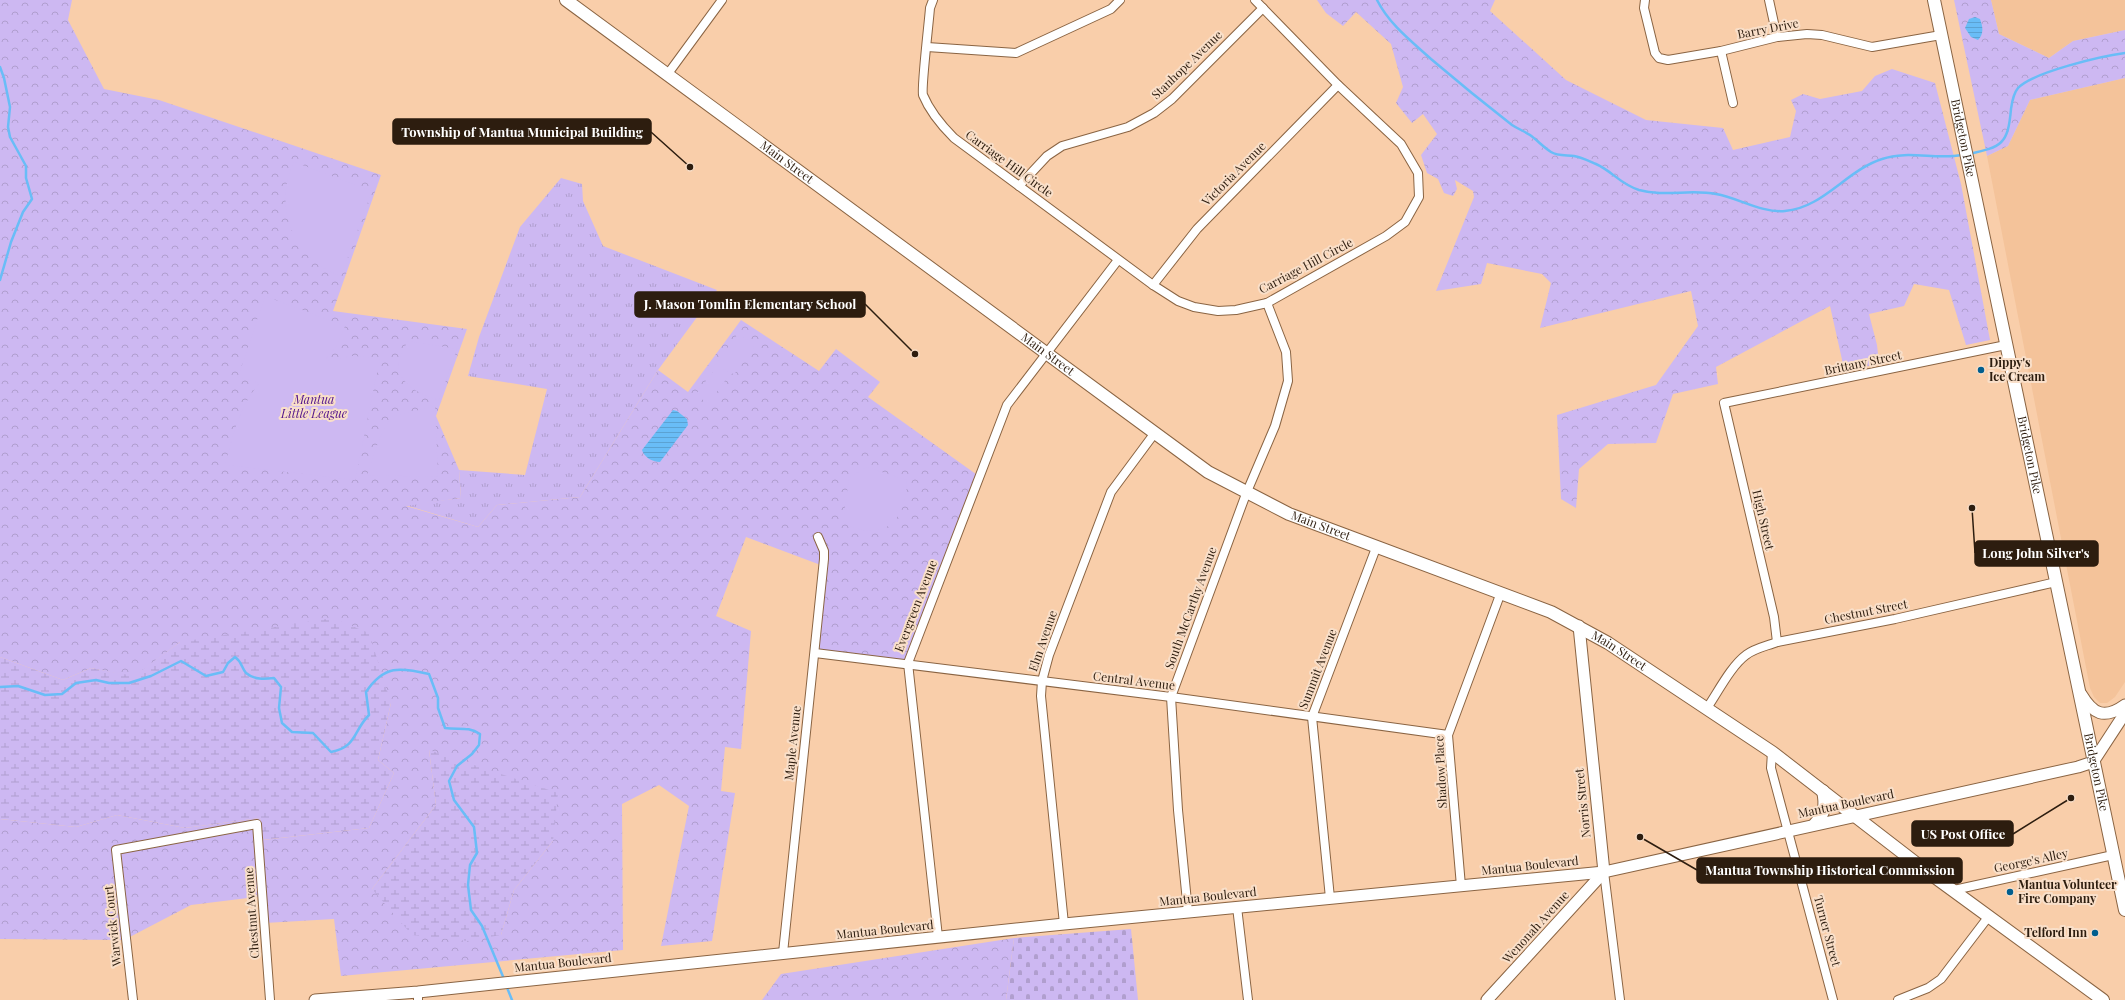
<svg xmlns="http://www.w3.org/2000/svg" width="2125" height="1000" viewBox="0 0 2125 1000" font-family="'Playfair Display',serif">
  <defs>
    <pattern id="grass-tufts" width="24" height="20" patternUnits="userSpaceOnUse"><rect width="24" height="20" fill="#cdb8f2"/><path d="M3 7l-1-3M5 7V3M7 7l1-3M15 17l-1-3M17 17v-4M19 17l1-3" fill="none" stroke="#b09ece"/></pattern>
    <pattern id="forest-crowns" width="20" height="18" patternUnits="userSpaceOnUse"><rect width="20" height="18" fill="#cdb8f2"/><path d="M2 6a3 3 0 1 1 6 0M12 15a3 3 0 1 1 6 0" fill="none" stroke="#b09ece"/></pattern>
    <pattern id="wetland-marsh" width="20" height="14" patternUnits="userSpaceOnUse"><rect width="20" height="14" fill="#cdb8f2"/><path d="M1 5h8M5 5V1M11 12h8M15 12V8" fill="none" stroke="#b09ece"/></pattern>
    <pattern id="cemetery-stones" width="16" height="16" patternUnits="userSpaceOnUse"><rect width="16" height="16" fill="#cdb8f2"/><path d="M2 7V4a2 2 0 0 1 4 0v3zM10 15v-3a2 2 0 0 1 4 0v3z" fill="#b09ece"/></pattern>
    <pattern id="water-rules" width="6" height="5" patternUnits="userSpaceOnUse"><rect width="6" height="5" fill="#69bdf7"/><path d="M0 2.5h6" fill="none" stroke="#5ba2d3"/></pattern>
  </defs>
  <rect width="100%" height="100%" fill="#f9ceaa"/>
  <g fill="#f4c39a">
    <polygon points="1991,0 2125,0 2125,30 2073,41 2049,58 1999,34"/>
    <polygon points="2125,78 2125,682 2115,697 2107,703 2100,703 2094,697 2090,688 1987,156 2008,146 2030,100"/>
  </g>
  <polygon fill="url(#grass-tufts)" points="561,178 582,184 583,201 603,246 717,290 658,370 580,497 497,505 478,527 405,505 461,498 459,470 525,475 547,389 468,376 479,337 520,227"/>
  <g fill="url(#forest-crowns)" fill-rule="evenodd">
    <path d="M0,0H72L68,20L104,89L159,100L381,175L333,311L467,329L436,416L459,470L461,498L406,506L478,527L497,505L580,497L658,370L688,392L741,320L819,371L836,349L880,382L868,397L980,477L912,666L819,652L826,567L746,537L716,616L751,631L741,749L725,747L721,791L735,793L712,941L661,946L689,806L659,785L622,804L623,950L341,976L334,919L265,923L263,896L191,905L124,940L0,939V819L76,827L117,815L185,828L260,818L263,840L369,828L394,773L378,760L391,703L180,642L134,677L91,668L63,680L0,657ZM429,750L553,841L514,890L501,935L372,889L436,805Z"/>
    <polygon points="1317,0 1495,0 1490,11 1566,80 1646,120 1723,128 1733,150 1790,137 1796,111 1791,100 1803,94 1820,99 1862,91 1875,76 1892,69 1935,83 1961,184 1990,340 1966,345 1949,290 1914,284 1904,306 1869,314 1877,345 1879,363 1845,373 1830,306 1716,367 1718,384 1673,394 1656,443 1608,444 1579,469 1576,508 1561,499 1557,415 1656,385 1698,326 1691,291 1540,328 1551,283 1542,274 1487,263 1481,284 1436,291 1474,197 1473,191 1455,180 1457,189 1453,196 1444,193 1438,179 1427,173 1421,155 1437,134 1423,114 1412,123 1396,103 1403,87 1391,44 1356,12 1343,26 1326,13"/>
    <polygon points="1954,0 1991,0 1999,34 2049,58 2073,41 2125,30 2125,78 2030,100 2008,146 1987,156"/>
    <polygon points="1014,938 1006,1000 762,1000 781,974"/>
  </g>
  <g fill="url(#wetland-marsh)">
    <polygon points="332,618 369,633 391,703 378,760 394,773 369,828 262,840 260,818 185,828 117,815 76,827 0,819 0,657 63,680 91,668 134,676 180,642"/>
    <polygon points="429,750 558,793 553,841 514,890 501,935 467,941 412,935 372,889 436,805"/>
  </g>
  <polygon fill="url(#cemetery-stones)" points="1131,929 1138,1000 1006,1000 1014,938"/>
  <g fill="#cdb8f2">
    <path d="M294,162L372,191L341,276C294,261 272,206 294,162Z"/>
    <path d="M265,296L345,326L336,347L324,361L352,356L380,358L355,480L225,465C234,433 238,410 259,383L238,377Z"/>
    <polygon points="737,335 740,335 753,344 754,348 735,373 731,374 718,365 718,361"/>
    <path d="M408,341L457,349L439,400C421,396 392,381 400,358C402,352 405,346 408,341Z"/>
    <polygon points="715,369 727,378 708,404 696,394"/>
    <polygon points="435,406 438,477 367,475 380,437 391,417"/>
    <path d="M866,467L907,480C907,521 882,545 843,522L849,478Z"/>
  </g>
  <g fill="url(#water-rules)">
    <path d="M1975,17L1980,19C1983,27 1984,34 1978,40L1971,37L1965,28L1969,19Z"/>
    <path d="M673,410L677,411L687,419L688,425L660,462C652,462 644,457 642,450Z"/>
  </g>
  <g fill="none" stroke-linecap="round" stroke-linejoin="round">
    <g stroke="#69bdf7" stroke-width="2.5">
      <path d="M1377,0C1389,24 1411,41 1431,59C1458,82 1485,104 1512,125C1518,129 1524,131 1530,135C1537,140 1543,147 1551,152C1557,156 1566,155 1574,156C1581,157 1589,161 1596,164C1612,171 1620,184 1639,190C1664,197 1691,189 1716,194C1739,198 1761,213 1785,211C1823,208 1847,170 1882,159C1908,150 1936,160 1962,155"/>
      <polyline points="0,67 4,78 10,107 8,127 10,137 26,166 26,178 32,199 23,212 11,242 0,280"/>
      <path d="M1969,154C2002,147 2008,144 2011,109C2012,102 2013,94 2018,88C2033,72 2102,56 2125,53"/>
      <path d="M0,687L18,686L45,695L62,694L76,683L96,680L109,683H129L151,676L181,661L206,676L223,672L228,663L235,657C242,662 241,667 246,673C254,680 265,679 274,678L281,687L279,708L282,723L292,732L313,733L331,752C357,747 353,731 369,715L366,692C384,665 400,667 429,674L438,698V708L445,728C459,730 468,726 480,734L479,745L472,754L457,766L449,781L454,800L474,827L477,853L470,865L468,885L471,910L482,926L504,979"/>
      <polyline points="506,985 512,1000"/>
    </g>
    <defs>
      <g id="street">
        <path d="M933,0L930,8C929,22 921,88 923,95C930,112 942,126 954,138L1153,285L1178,301L1194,307L1218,311L1236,310L1267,303L1386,236L1405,222L1419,197L1418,173L1401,144L1338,85L1255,0"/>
        <polyline points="1645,0 1644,8 1655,53 1659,58 1668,60 1721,51 1777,37 1807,34 1822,35 1872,47 1941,35"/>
        <polyline points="1769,0 1777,37"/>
        <polyline points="927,47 1016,53 1111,9 1120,0"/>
        <polyline points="1721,51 1733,103"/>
        <polyline points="667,75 722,0"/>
        <polyline points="1019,186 1047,156 1062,146 1128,127 1154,113 1172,99 1263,8"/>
        <polyline points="1153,285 1197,229 1338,85"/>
        <polyline points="1777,642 1774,617 1724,403 2006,345"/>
        <polyline points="815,653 1171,697 1448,735"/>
        <path d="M1707,708C1718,692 1731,666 1746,655C1755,648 1767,646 1777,642L1895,619L2056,582"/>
        <polyline points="1772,752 1771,768 1833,1000"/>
        <polyline points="1604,872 1620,1000"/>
        <polyline points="1461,886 1448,735 1500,595"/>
        <polyline points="1954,890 2113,855"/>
        <polyline points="1330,898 1312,717 1376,548"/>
        <polyline points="1237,907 1248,1000"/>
        <polyline points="1188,912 1178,810 1171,697 1246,494 1275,426 1288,381 1286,352 1267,303"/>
        <polyline points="1064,924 1041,696 1042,681 1049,655 1111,492 1154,434"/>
        <polyline points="938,937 908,663 1007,405 1118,260"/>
        <polyline points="783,953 824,559 824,551 818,537"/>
        <polyline points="133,1000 116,850 257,824 270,1000"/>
        <polyline points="418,1000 418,992"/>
        <polyline points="1898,1000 1928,988 1941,979 1989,916"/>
      </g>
      <g id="secondary">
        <polyline points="1579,626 1604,872"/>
        <path d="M2081,694C2093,714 2104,720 2125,705"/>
        <polyline points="315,1000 418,992 1064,924 1604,872 2078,767 2093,762 2125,713"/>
        <polyline points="1487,1000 1604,872"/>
      </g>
      <g id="primary">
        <path id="s1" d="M566,0L1208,472L1289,514L1551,612L1608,643L1772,752L1921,867L2103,1000"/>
        <path id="s2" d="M1934,0L2125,910"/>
        <path d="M1815,824C1825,813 1826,805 1823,791"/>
      </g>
    </defs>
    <use href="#street" stroke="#8a6443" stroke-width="10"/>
    <use href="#secondary" stroke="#8a6443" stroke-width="13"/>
    <use href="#primary" stroke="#8a6443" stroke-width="14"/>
    <use href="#street" stroke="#fff" stroke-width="8"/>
    <use href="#secondary" stroke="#fff" stroke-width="11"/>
    <use href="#primary" stroke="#fff" stroke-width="12"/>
  </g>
  <g fill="#005e8e" stroke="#f9dfc9" stroke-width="1.5">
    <circle cx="1981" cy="370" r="4"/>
    <circle cx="2010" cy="892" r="4"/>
    <circle cx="2095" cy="933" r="4"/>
  </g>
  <g text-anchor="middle" stroke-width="4" stroke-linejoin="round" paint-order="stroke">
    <g font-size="12" fill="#2d1d0f" stroke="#f9dfc9">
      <text transform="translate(1768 29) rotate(-11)" y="4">Barry Drive</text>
      <text transform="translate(1187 65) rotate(-44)" y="4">Stanhope Avenue</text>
      <text dy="4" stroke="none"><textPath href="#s2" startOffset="141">Bridgeton Pike</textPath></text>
      <text dy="4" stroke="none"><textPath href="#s1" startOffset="274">Main Street</textPath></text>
      <text transform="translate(1009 164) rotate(36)" y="4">Carriage Hill Circle</text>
      <text transform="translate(1234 174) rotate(-45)" y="4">Victoria Avenue</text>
      <text transform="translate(1306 266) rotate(-28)" y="4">Carriage Hill Circle</text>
      <text dy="4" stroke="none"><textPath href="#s1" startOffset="598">Main Street</textPath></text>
      <text transform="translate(1863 363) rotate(-12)" y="4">Brittany Street</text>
      <text dy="4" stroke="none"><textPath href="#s2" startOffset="465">Bridgeton Pike</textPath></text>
      <text transform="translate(1763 520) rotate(77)" y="4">High Street</text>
      <text dy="4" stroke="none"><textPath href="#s1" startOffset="922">Main Street</textPath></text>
      <text transform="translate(916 606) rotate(-69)" y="4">Evergreen Avenue</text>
      <text transform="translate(1191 608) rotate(-70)" y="4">South McCarthy Avenue</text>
      <text transform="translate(1866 612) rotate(-11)" y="4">Chestnut Street</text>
      <text transform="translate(1043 641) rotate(-71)" y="4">Elm Avenue</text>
      <text dy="4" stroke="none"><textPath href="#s1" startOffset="1246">Main Street</textPath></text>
      <text transform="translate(1318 669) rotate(-69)" y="4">Summit Avenue</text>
      <text transform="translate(1134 681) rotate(7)" y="4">Central Avenue</text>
      <text transform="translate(793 743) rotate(-84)" y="4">Maple Avenue</text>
      <text transform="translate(1441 772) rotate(-93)" y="4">Shadow Place</text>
      <text dy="4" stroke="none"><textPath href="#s2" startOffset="789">Bridgeton Pike</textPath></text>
      <text transform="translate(1583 803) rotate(-96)" y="4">Norris Street</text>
      <text transform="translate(1846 804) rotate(-12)" y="4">Mantua Boulevard</text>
      <text transform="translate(2031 861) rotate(-12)" y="4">George's Alley</text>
      <text transform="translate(1530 866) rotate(-6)" y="4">Mantua Boulevard</text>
      <text transform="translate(1208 897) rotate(-6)" y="4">Mantua Boulevard</text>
      <text transform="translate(252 913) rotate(-94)" y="4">Chestnut Avenue</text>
      <text transform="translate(113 926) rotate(-96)" y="4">Warwick Court</text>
      <text transform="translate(1536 927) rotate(-48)" y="4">Wenonah Avenue</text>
      <text transform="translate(885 930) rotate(-6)" y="4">Mantua Boulevard</text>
      <text transform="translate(1827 931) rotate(75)" y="4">Turner Street</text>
      <text transform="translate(563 963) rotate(-6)" y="4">Mantua Boulevard</text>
    </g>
    <g font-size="12" font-weight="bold" fill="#2d1d0f" stroke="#f9dfc9" text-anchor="start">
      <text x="1989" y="367">Dippy's<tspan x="1989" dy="14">Ice Cream</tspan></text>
      <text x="2018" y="889">Mantua Volunteer<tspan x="2018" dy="14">Fire Company</tspan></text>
      <text x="2087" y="937" text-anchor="end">Telford Inn</text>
    </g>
    <g font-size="12" font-style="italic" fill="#51138b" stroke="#f9dfc9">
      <text x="314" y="404">Mantua<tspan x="314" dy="14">Little League</tspan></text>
    </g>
  </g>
  <path fill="none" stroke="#2d1d0f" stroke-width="1.5" d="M690 167L651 132M915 354L865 304M1972 508L1975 553M2071 798L2013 834M1640 837L1697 870"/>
  <g fill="#2d1d0f" stroke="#f9dfc9" stroke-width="1.5">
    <circle cx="690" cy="167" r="4"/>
    <circle cx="915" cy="354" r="4"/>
    <circle cx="1972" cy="508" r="4"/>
    <circle cx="2071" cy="798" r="4"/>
    <circle cx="1640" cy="837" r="4"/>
  </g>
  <g fill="#2d1d0f" stroke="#2d1d0f" stroke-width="1.5">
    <rect x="393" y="119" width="258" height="25" rx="4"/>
    <rect x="635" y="292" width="230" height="25" rx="4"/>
    <rect x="1975" y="541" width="123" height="25" rx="4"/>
    <rect x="1912" y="821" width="101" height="25" rx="4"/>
    <rect x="1697" y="858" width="265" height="25" rx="4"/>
  </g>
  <g font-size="13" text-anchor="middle" font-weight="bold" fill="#fff">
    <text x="522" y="137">Township of Mantua Municipal Building</text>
    <text x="750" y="309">J. Mason Tomlin Elementary School</text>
    <text x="2036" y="558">Long John Silver's</text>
    <text x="1963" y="839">US Post Office</text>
    <text x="1830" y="875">Mantua Township Historical Commission</text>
  </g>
</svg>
